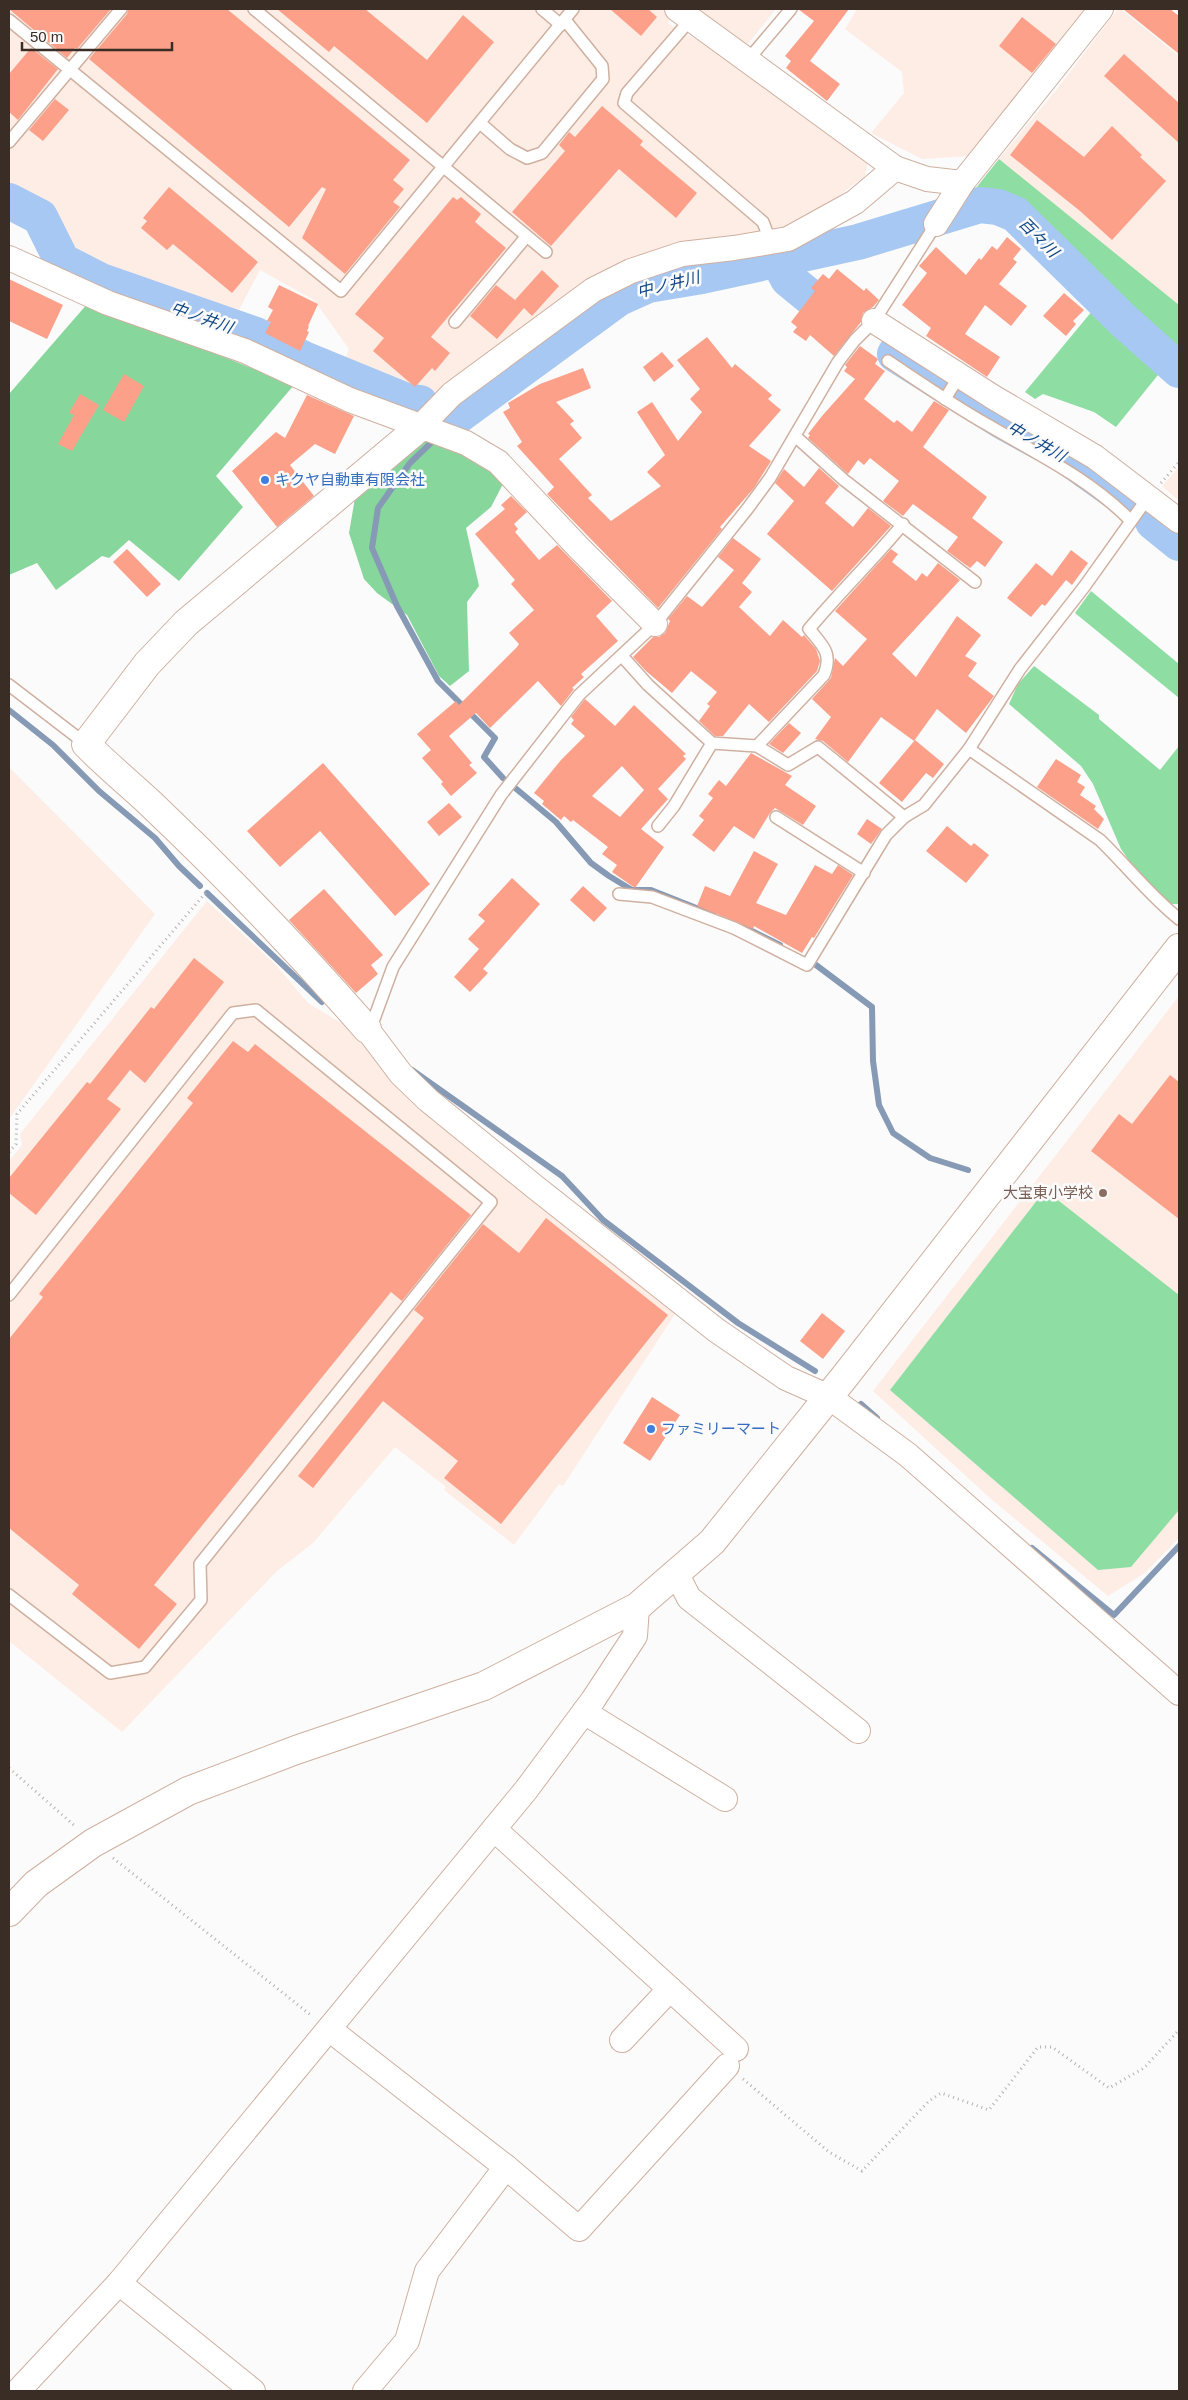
<svg xmlns="http://www.w3.org/2000/svg" width="1188" height="2400" viewBox="0 0 1188 2400" font-family="Helvetica,'Noto Sans JP',sans-serif">
  <rect width="100%" height="100%" fill="#fbfbfb"/>
  <g fill="#feede5">
    <polygon points="9,9 678,9 667,23 703,43 868,160 865,176 828,204 794,224 758,234 683,244 433,397 387,384 343,365 349,349 314,300 260,270 239,310 190,295 188,299 151,288 108,269 79,252 40,197 9,186"/>
    <polygon points="693,9 776,9 743,50"/>
    <polygon points="857,9 1087,9 970,156 922,159 871,133 904,93 902,72 845,29"/>
    <polygon points="1118,9 1121,9 1179,56 1179,310 999,159 1057,89"/>
    <polygon points="1179,467 1179,501 1162,486"/>
    <polygon points="9,767 155,914 9,1119"/>
    <polygon points="207,901 275,964 308,1003 348,1027 398,1087 675,1314 563,1486 559,1484 514,1545 444,1490 446,1487 395,1447 313,1543 277,1571 122,1732 9,1641 9,1161 22,1145 20,1134"/>
    <polygon points="1179,996 1179,1538 1145,1573 1108,1596 991,1499 873,1391"/>
  </g>
  <g fill="#8edda3">
    <polygon points="999,159 1179,305 1179,360 1020,211 995,201 973,201 968,198"/>
    <polygon points="1093,310 1162,370 1116,427 1094,412 1043,394 1035,399 1025,392"/>
    <polygon points="1091,591 1179,664 1179,698 1075,613"/>
    <polygon points="1034,666 1099,715 1099,719 1160,770 1179,746 1178,904 1171,904 1134,868 1121,849 1093,784 1081,766 1009,704 1018,684"/>
    <polygon points="1045,1190 1179,1295 1179,1510 1131,1567 1098,1570 890,1390"/>
  </g>
  <g fill="#87d79d">
    <polygon points="88,303 294,385 216,476 243,507 179,581 129,540 109,558 102,556 56,590 37,563 9,575 9,394"/>
    <polygon points="428,437 473,454 505,480 491,507 466,528 479,586 467,602 469,671 450,686 439,676 407,615 377,593 364,579 349,533 355,498"/>
  </g>
  <g fill="none" stroke-linecap="round" stroke-linejoin="round">
    <g stroke="#869ab5" stroke-width="6">
      <polyline points="434,440 410,463 378,508 372,548 397,606 438,681 495,738 484,757 503,778"/>
      <polyline points="9,710 53,745 99,791 155,838 179,866 200,886"/>
      <polyline points="514,787 556,822 591,863 609,876 632,890 651,890 714,915"/>
      <polyline points="207,893 322,1002"/>
      <polyline points="744,927 780,945"/>
      <polyline points="816,965 872,1007 873,1061 879,1105 893,1133 930,1158 968,1170"/>
      <polyline points="412,1070 562,1176 603,1220 738,1323 815,1371"/>
      <polyline points="861,1404 877,1418"/>
      <polyline points="1032,1548 1114,1615 1179,1546"/>
    </g>
    <g stroke="#a7c8f2" stroke-width="36">
      <polyline points="9,201 40,217 62,261 101,281 256,335 306,360 406,401 420,403"/>
      <polyline points="774,261 782,268 788,279 815,301"/>
      <polyline points="895,354 1005,423 1064,455 1127,500"/>
      <polyline points="455,418 619,298 648,285 702,276 858,242 980,205 998,207 1015,214 1125,322 1179,370"/>
      <polyline points="1153,522 1179,543"/>
    </g>
  </g>
  <g fill="#fca089" fill-rule="evenodd">
    <polygon points="9,9 111,9 77,49 75,48 67,58"/>
    <polygon points="128,9 227,9 410,160 393,180 404,189 393,202 400,207 345,274 302,238 326,189 322,187 289,227 89,59 127,14"/>
    <polygon points="277,9 365,9 427,60 463,15 494,42 427,123 334,46 329,52"/>
    <polygon points="610,9 648,9 657,17 641,36"/>
    <polygon points="798,9 849,9 810,61 840,84 827,101 786,68 791,61 785,56 814,21"/>
    <polygon points="1123,9 1170,9 1179,16 1179,54"/>
    <polygon points="1022,17 1056,44 1032,73 999,46"/>
    <polygon points="31,48 58,69 18,120 9,112 9,74"/>
    <polygon points="1124,54 1179,103 1179,143 1104,76"/>
    <polygon points="55,99 69,110 43,141 29,130"/>
    <polygon points="602,106 643,141 640,145 697,193 676,218 619,169 551,246 512,212 565,151 559,145 569,132 575,137"/>
    <polygon points="1037,120 1084,157 1112,126 1142,155 1140,157 1166,181 1112,240 1080,211 1010,155"/>
    <polygon points="169,187 258,262 232,293 173,244 167,250 141,228 147,221 143,218"/>
    <polygon points="453,197 457,200 461,197 481,214 475,222 506,248 431,337 450,353 435,371 432,368 415,387 373,351 384,338 355,314"/>
    <polygon points="1007,237 1021,249 1013,259 1017,262 999,284 1027,306 1011,326 985,305 965,334 1000,357 987,377 926,336 931,328 902,305 927,273 919,266 936,247 966,275 979,258 981,260 992,246 997,250"/>
    <polygon points="837,269 864,291 866,288 879,300 873,307 863,313 861,322 834,356 810,335 806,341 793,332 797,327 791,322 815,291 811,288 823,274 829,279"/>
    <polygon points="542,270 559,286 532,316 524,308 497,339 470,316 496,285 515,300"/>
    <polygon points="9,279 63,305 47,339 9,321"/>
    <polygon points="279,285 318,304 308,326 309,326 307,331 309,332 300,351 265,333 271,322 267,321 273,310 268,307"/>
    <polygon points="1064,293 1084,310 1073,321 1076,324 1066,336 1043,316"/>
    <polygon points="707,337 732,368 735,364 765,389 772,395 768,399 781,410 749,446 771,461 754,488 720,527 722,529 658,608 547,494 554,487 517,446 522,442 503,412 510,408 508,403 540,384 583,368 591,388 556,402 574,421 570,424 582,438 559,459 592,495 588,498 611,521 661,486 647,472 665,455 637,412 652,402 678,441 702,412 690,399 700,389 677,360"/>
    <polygon points="860,346 878,359 875,364 885,371 864,399 894,423 897,420 912,432 934,401 949,410 923,447 987,497 972,518 1003,542 985,567 977,561 970,568 947,551 958,537 913,504 903,516 883,501 899,481 870,458 864,465 858,460 848,474 808,438 810,435 808,434 822,416 855,379 844,371 847,367 845,365"/>
    <polygon points="662,352 674,366 654,382 643,367"/>
    <polygon points="124,374 144,386 124,422 103,410"/>
    <polygon points="80,394 99,405 72,451 58,444 74,415 69,413"/>
    <polygon points="307,395 354,416 335,454 315,444 290,465 314,496 277,527 232,471 276,432 285,438"/>
    <polygon points="819,468 839,486 825,503 853,527 868,508 891,526 832,591 767,534 794,501 775,483 784,469 804,487"/>
    <polygon points="511,496 527,512 514,524 518,529 515,532 539,560 557,545 612,601 596,616 618,641 581,674 584,677 572,688 574,689 561,706 538,681 490,728 476,713 449,736 472,763 469,765 477,773 451,796 441,784 443,782 422,758 431,750 417,734 456,701 459,705 517,647 519,644 509,633 534,610 511,584 515,580 475,534 505,509 501,505"/>
    <polygon points="733,538 761,559 742,583 752,592 739,607 770,636 783,620 802,637 804,635 816,649 820,661 817,671 769,722 749,704 723,736 715,736 699,721 710,706 707,704 717,692 691,671 672,693 646,671 633,657 653,637 659,637 665,633 670,621 668,619 687,596 702,607 734,570 718,557"/>
    <polygon points="127,549 161,584 147,597 113,562"/>
    <polygon points="891,549 898,554 892,562 916,581 922,573 927,577 938,563 960,580 892,654 916,677 957,616 981,635 965,656 977,663 968,676 994,696 966,733 937,709 914,741 881,717 848,762 823,741 815,739 831,717 812,699 831,678 835,658 843,666 867,639 835,611"/>
    <polygon points="1071,550 1088,563 1072,585 1066,580 1045,606 1042,604 1031,617 1007,598 1036,563 1052,576"/>
    <path d="M585,699L615,726L634,705L686,754L683,756L686,759L658,789L668,799L641,829L664,847L635,888L612,872L617,865L602,854L608,847L573,820L571,822L564,816L561,820L542,804L544,801L534,793L561,760L585,736L571,724L574,720L571,717ZM622,766L644,790L620,817L592,796Z"/>
    <polygon points="789,723 801,733 783,753 769,744"/>
    <polygon points="915,740 944,764 933,778 926,773 902,802 879,783"/>
    <polygon points="751,753 792,776 785,785 816,806 803,825 775,808 770,813 754,839 734,826 714,852 692,835 704,820 699,816 713,798 708,794 719,780 726,786"/>
    <polygon points="1056,759 1081,775 1077,782 1085,787 1080,795 1096,806 1094,809 1104,819 1098,829 1037,787"/>
    <polygon points="323,763 430,884 395,916 320,831 280,867 247,831"/>
    <polygon points="449,803 462,817 439,836 427,822"/>
    <polygon points="867,819 882,829 871,844 857,834"/>
    <polygon points="947,826 971,846 974,843 989,855 966,883 926,851"/>
    <polygon points="754,851 778,864 756,903 786,915 815,865 832,874 838,865 853,875 814,938 812,937 802,953 754,926 753,929 697,906 705,886 730,896"/>
    <polygon points="512,878 540,904 483,969 488,973 470,992 454,977 479,949 468,939 485,921 478,915"/>
    <polygon points="583,886 607,908 594,922 570,900"/>
    <polygon points="324,889 383,955 371,965 378,974 356,993 289,920"/>
    <polygon points="194,958 224,982 145,1083 130,1070 107,1099 121,1109 36,1215 9,1193 9,1178 87,1082 90,1084 151,1007 154,1009"/>
    <polygon points="233,1041 248,1052 255,1044 471,1215 402,1301 391,1292 154,1585 177,1604 139,1649 72,1594 79,1585 9,1528 9,1339 43,1297 39,1294 193,1103 187,1098"/>
    <polygon points="1170,1075 1179,1082 1179,1219 1091,1151 1119,1114 1132,1124"/>
    <polygon points="546,1218 668,1315 501,1524 444,1478 458,1461 383,1401 313,1488 298,1476 424,1318 414,1310 483,1224 519,1253"/>
    <polygon points="822,1313 845,1331 823,1359 800,1341"/>
    <polygon points="652,1397 680,1415 650,1461 623,1443"/>
  </g>
  <g fill="none" stroke-linecap="round" stroke-linejoin="round">
    <defs>
      <g id="lane">
        <polyline points="254,9 546,252"/>
        <polyline points="542,9 561,25"/>
        <polyline points="9,20 341,291 573,9"/>
        <polyline points="690,20 627,93 624,103 763,222 771,243"/>
        <polyline points="747,61 791,9"/>
        <polyline points="480,123 510,149 527,158 542,153 603,79 602,66 565,20"/>
        <polyline points="9,142 121,9"/>
        <polyline points="455,322 526,237"/>
        <path d="M888,361C921,383 954,406 988,425C1039,455 1090,479 1131,521"/>
        <polyline points="945,399 959,376"/>
        <polyline points="795,436 844,480 975,582"/>
        <polyline points="622,656 648,685 712,743 757,746 788,765 818,747 904,817"/>
        <polyline points="9,685 86,744"/>
        <path d="M757,746L824,675C833,653 822,645 809,629C839,593 873,560 903,524"/>
        <path d="M969,749L1100,840C1127,866 1149,895 1179,919"/>
        <polyline points="776,817 864,873"/>
        <polyline points="658,826 674,806 712,743"/>
        <polyline points="619,894 652,897 734,928 807,965 886,835 904,817 924,805 969,749 1020,669 1084,587 1149,496"/>
        <polyline points="367,1029 374,1019 393,967 501,795 579,695 655,624 748,508 770,478 838,362 855,340 874,321 936,224"/>
        <polyline points="9,1295 233,1013 256,1010 491,1202 200,1564 201,1600 145,1667 110,1673 9,1595"/>
      </g>
      <g id="street">
        <polyline points="677,9 895,168 927,179 962,183"/>
        <polyline points="936,224 962,183 1101,9"/>
        <polyline points="9,258 108,303 245,351 350,400 466,443 498,462 578,547 655,624"/>
        <polyline points="874,321 993,397 1095,457 1179,521"/>
        <polyline points="420,427 452,394 593,290 631,271 682,254 734,248 788,239 855,202 895,168"/>
        <polyline points="367,1029 401,1074 428,1100 535,1187 716,1330 786,1378 829,1397 908,1455 1179,1693"/>
        <polyline points="676,1573 689,1598 858,1731"/>
        <polyline points="584,1712 725,1799"/>
        <polyline points="494,1829 736,2049"/>
        <polyline points="329,2029 506,2167 579,2229 727,2066"/>
        <polyline points="622,2040 670,1989"/>
        <polyline points="119,2283 253,2391"/>
        <polyline points="18,2391 119,2283 526,1790 593,1700 635,1636 637,1607"/>
        <polyline points="365,2391 407,2341 427,2271 506,2167"/>
      </g>
      <g id="secondary">
        <path d="M367,1029C298,950 226,875 150,803C129,783 106,765 86,744L147,664L186,623L420,427"/>
        <polyline points="9,1912 36,1884 93,1843 188,1791 296,1750 484,1686 637,1607 712,1542 846,1375 1179,948"/>
      </g>
    </defs>
    <use href="#lane" stroke="#cfb0a0" stroke-width="14"/>
    <use href="#street" stroke="#cfb0a0" stroke-width="26"/>
    <use href="#secondary" stroke="#cfb0a0" stroke-width="30"/>
    <g stroke="#b5b1ae" stroke-width="3" stroke-dasharray="1 4" stroke-linecap="butt">
      <polyline points="1161,483 1179,462"/>
      <polyline points="9,1152 16,1144 17,1114 208,890"/>
      <polyline points="9,1768 76,1827"/>
      <polyline points="113,1858 312,2016"/>
      <polyline points="743,2079 829,2152 862,2171 929,2101 941,2093 989,2110 1038,2047 1052,2047 1109,2088 1144,2068 1179,2030"/>
    </g>
    <use href="#lane" stroke="#fff" stroke-width="11"/>
    <use href="#street" stroke="#fff" stroke-width="24"/>
    <use href="#secondary" stroke="#fff" stroke-width="28"/>
  </g>
  <g fill="#3f7fe0" stroke="#fbfbfb" stroke-width="2">
    <circle cx="265" cy="480" r="5"/>
    <circle cx="651" cy="1429" r="5"/>
  </g>
  <circle fill="#8d6e63" stroke="#fbfbfb" stroke-width="2" cx="1103" cy="1193" r="5"/>
  <g text-anchor="middle" stroke-width="5" stroke-linejoin="round" paint-order="stroke">
    <g font-size="15" fill="#366cbe" stroke="#fbfbfb" text-anchor="start">
      <text x="275" y="485">キクヤ自動車有限会社</text>
      <text x="661" y="1434">ファミリーマート</text>
    </g>
    <g font-size="15" fill="#785e54" stroke="#fbfbfb" text-anchor="end">
      <text x="1093" y="1198">大宝東小学校</text>
    </g>
    <g font-size="16" font-style="italic" fill="#114885" stroke="#fbfbfb">
      <text transform="translate(1039 237) rotate(45)" y="6">百々川</text>
      <text transform="translate(668 284) rotate(-14)" y="6">中ノ井川</text>
      <text transform="translate(202 317) rotate(19)" y="6">中ノ井川</text>
      <text transform="translate(1037 441) rotate(30)" y="6">中ノ井川</text>
    </g>
  </g>
  <rect width="1188" height="2400" fill="none" stroke="#392d26" stroke-width="20"/>
  <path d="M22 42v8h150v-8" fill="none" stroke="#392d26" stroke-width="2.5"/>
  <text x="30" y="42" font-size="15" fill="#392d26" stroke="#fbfbfb" stroke-width="4" paint-order="stroke">50 m</text>
</svg>
